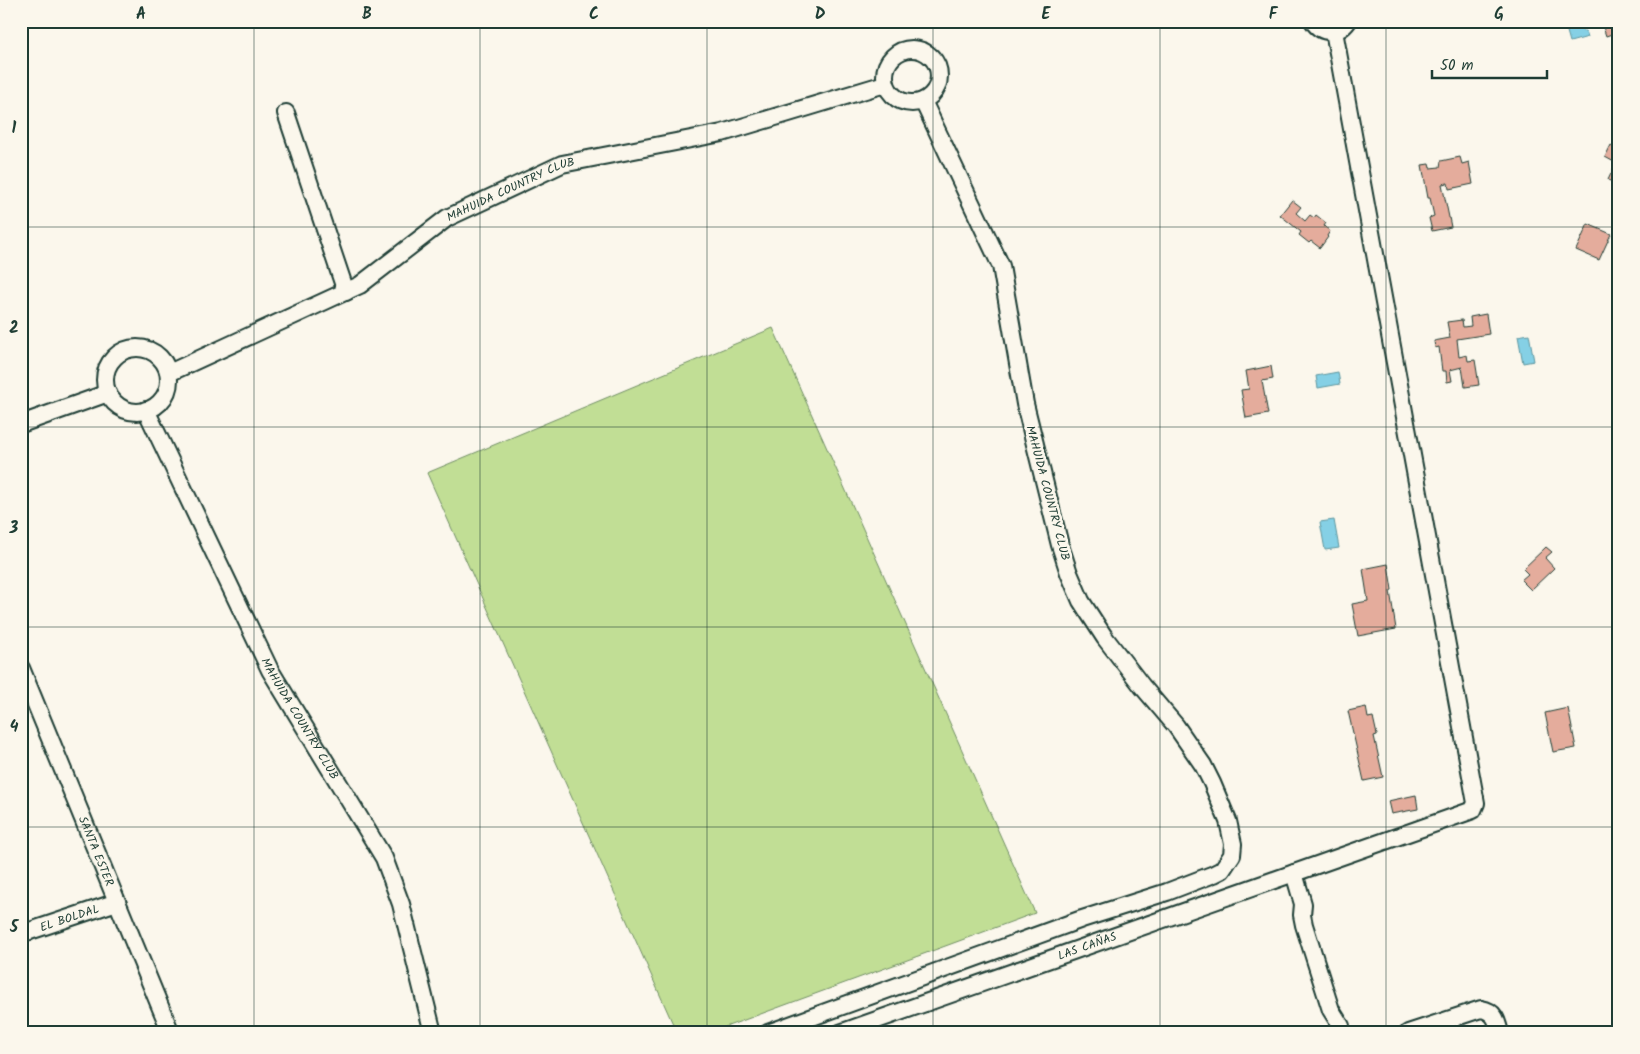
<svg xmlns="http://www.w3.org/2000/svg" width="1640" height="1054" viewBox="0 0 1640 1054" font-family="Kalam,sans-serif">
  <rect width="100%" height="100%" fill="#fbf7ec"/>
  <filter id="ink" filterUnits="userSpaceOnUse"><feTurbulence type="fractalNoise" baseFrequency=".02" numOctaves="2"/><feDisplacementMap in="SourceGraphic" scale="10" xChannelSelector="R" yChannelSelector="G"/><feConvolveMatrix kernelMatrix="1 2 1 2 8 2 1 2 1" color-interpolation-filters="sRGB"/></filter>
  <g filter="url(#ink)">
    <polygon fill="#c1de95" stroke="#708e64" points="773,328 1035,913 709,1033 677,1033 427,473"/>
    <g fill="#85d0e5" stroke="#5c959e">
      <polygon points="1564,21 1579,21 1582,31 1586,31 1588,37 1570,42"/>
      <polygon points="1529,334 1534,361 1523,363 1518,336"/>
      <polygon points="1338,372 1340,384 1318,388 1316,376"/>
      <polygon points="1334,520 1339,548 1325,550 1320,522"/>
    </g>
    <g fill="#e4ac9c" stroke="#1f3d34">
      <polygon points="1601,21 1619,21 1619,57 1612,34 1606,36"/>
      <polygon points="1611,145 1619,149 1619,185 1608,180 1616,163 1605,157"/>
      <polygon points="1460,157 1462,164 1469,162 1473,184 1449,189 1448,183 1442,184 1451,227 1432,231 1429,218 1434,216 1430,198 1428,198 1422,165 1429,164 1430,168 1440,167 1441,161"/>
      <polygon points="1292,200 1301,207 1296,213 1305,221 1310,215 1314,218 1316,215 1326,223 1324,226 1330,231 1327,236 1328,237 1320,248 1311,241 1309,243 1299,235 1301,232 1280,215"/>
      <polygon points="1588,224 1611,234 1599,260 1576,250"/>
      <polygon points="1486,314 1489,334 1457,339 1459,357 1467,355 1468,361 1475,360 1479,385 1465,387 1462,367 1450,370 1452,381 1447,382 1446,371 1442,371 1439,347 1435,348 1434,341 1450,338 1447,322 1462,320 1463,327 1471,326 1470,317"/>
      <polygon points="1271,366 1273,379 1262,381 1268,414 1246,418 1241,390 1249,389 1246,371"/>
      <polygon points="1546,547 1552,552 1545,558 1554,568 1531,590 1521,580 1528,574 1523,569"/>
      <polygon points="1388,564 1392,590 1390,591 1396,629 1358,636 1352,604 1368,601 1363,569"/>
      <polygon points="1366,707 1368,718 1373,717 1377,735 1374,736 1383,777 1364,781 1348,711"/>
      <polygon points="1568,708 1576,748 1553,752 1545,713"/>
      <polygon points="1416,795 1418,809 1391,814 1388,801"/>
    </g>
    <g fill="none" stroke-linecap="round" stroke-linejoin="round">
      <defs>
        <g id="minor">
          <path d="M1313,21C1322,35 1339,34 1348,21"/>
          <circle cx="912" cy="76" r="27"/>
          <polyline points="286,113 346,292"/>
          <circle cx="137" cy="380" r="32"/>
          <path id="s1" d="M169,373L360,285L447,218L562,164L722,133L885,84"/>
          <path id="s2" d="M146,410L270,670L384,858L401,904L433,1033"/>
          <polyline points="21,424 108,393"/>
          <path id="s3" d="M21,668L171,1033"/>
          <polyline points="1294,873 1303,904 1302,915 1304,925 1331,1010 1341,1026"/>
          <path id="s4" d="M21,934L117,902"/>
          <polyline points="768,1033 1082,919 1167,892 1214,874 1222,870 1232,855 1233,844 1228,821 1212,783 1203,765 1176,726 1142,686 1105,638 1081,601 1069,573 1060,545 1025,404 1001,266 923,101"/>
          <path id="s5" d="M840,1033L1473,810L1476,803L1334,31"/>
          <path d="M1408,1033L1481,1009C1495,1011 1497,1021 1500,1033"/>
        </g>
      </defs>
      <use href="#minor" stroke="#1f3d34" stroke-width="20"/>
      <use href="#minor" stroke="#fbf7ec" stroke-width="16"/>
    </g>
  </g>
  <path fill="none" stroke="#1f3d34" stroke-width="1" stroke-opacity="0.55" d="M254,21V1033M480,21V1033M707,21V1033M933,21V1033M1160,21V1033M1386,21V1033M21,227H1619M21,427H1619M21,627H1619M21,827H1619"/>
  <g text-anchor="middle" stroke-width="5" stroke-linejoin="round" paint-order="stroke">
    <g font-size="12" fill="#1f3d34" stroke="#fbf7ec">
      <text dy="4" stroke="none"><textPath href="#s1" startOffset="390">MAHUIDA COUNTRY CLUB</textPath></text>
      <text transform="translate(1048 493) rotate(75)" y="4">MAHUIDA COUNTRY CLUB</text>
      <text dy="4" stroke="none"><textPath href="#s2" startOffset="345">MAHUIDA COUNTRY CLUB</textPath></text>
      <text dy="4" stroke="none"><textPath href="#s3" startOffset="198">SANTA ESTER</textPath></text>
      <text dy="4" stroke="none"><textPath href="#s4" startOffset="51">EL BOLDAL</textPath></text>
      <text dy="4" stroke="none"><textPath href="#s5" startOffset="262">LAS CAÑAS</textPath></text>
    </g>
  </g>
  <rect width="1640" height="1054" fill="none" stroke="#fbf7ec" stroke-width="55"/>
  <path d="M1432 70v8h115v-8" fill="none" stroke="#1f3d34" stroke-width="2.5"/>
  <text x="1440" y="70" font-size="15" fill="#1f3d34" stroke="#fbf7ec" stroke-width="4" paint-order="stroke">50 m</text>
  <rect x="28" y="28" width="1584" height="998" fill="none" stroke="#1f3d34" stroke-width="2"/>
  <g font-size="16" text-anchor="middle" font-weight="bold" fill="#1f3d34">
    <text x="141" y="19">A</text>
    <text x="367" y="19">B</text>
    <text x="594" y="19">C</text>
    <text x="820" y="19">D</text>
    <text x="1046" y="19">E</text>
    <text x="1273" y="19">F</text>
    <text x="1499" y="19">G</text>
    <text x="14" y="133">1</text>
    <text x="14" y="333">2</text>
    <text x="14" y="533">3</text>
    <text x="14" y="732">4</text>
    <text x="14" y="932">5</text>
  </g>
</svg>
